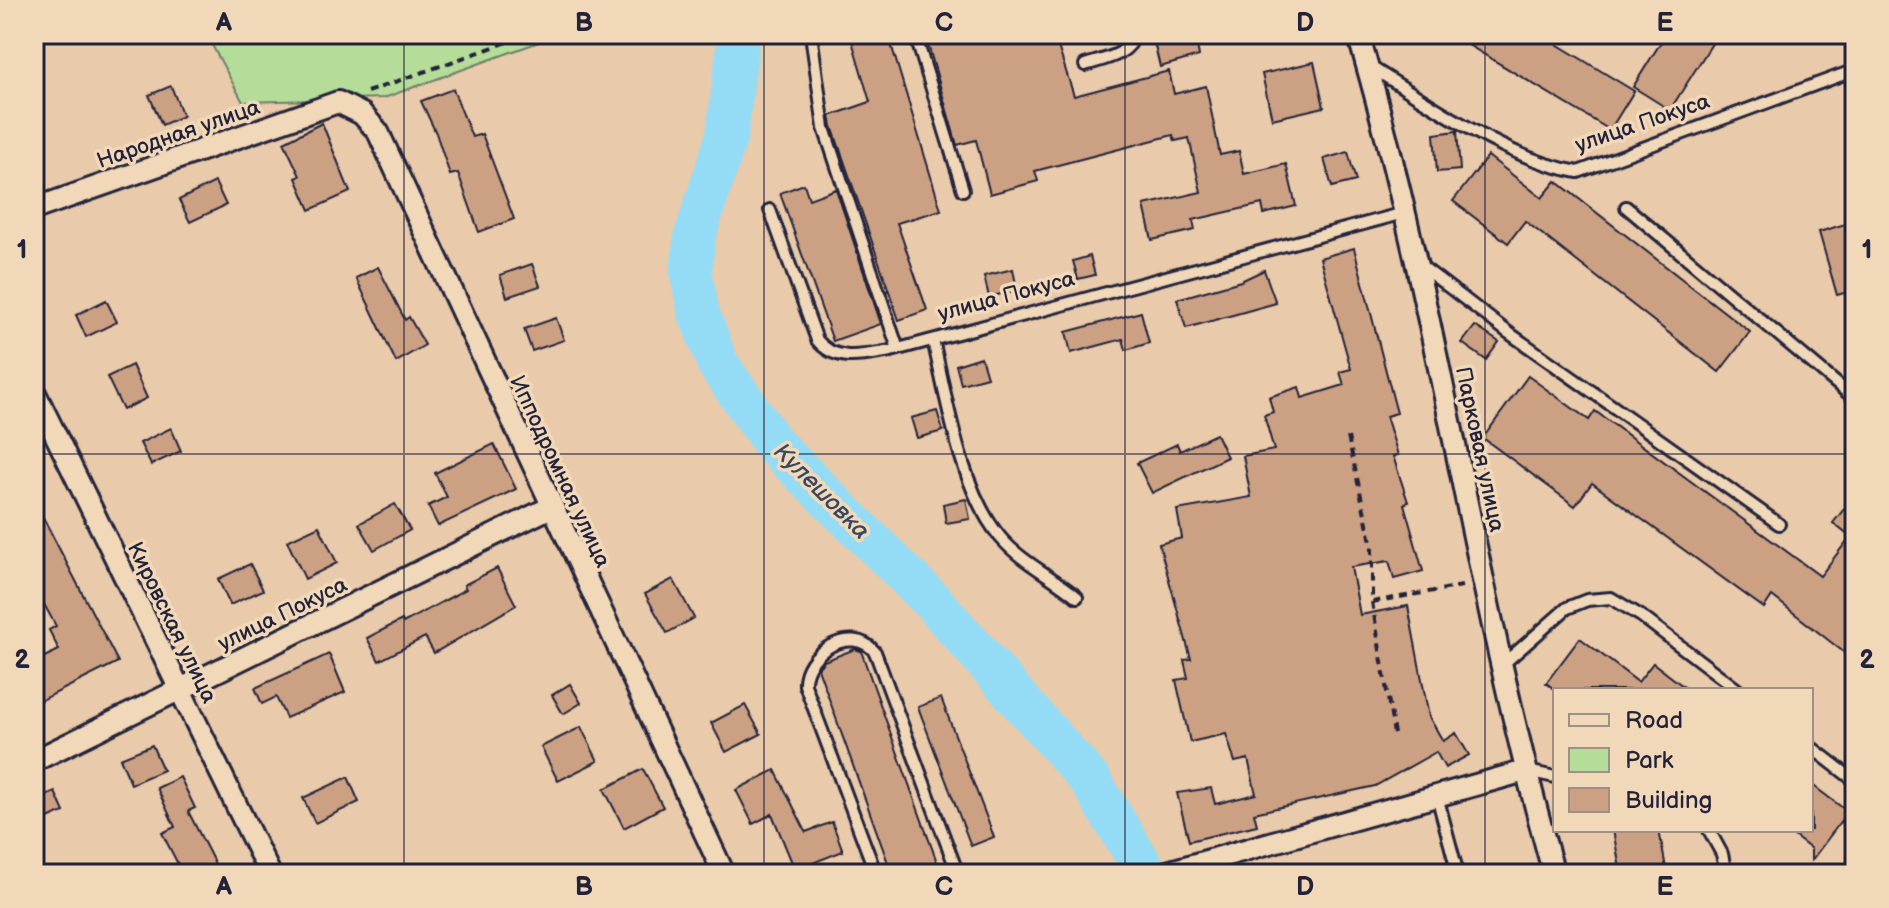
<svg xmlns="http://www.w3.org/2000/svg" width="1889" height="908" viewBox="0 0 1889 908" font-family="'Balsamiq Sans',sans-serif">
  <rect width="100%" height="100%" fill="#e9caaa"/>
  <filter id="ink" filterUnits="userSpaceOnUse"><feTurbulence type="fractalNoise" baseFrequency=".0125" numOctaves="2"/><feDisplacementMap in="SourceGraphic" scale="16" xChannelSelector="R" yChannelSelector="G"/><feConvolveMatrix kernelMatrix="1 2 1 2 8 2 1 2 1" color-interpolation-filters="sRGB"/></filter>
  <g filter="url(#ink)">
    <polygon fill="#b5dd99" stroke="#6c806a" stroke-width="2" points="206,34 561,34 384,98 243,102"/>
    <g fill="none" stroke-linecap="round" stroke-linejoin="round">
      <polyline stroke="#94dcf6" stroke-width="42" points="739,34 727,135 695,236 691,273 699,313 718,364 775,446 935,604 1090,780 1147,874"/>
    </g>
    <g fill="#cca183" stroke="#22223b" stroke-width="2">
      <polygon points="850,34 888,34 941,210 897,223 927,310 899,320 832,126 830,116 870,102"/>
      <polygon points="925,34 1054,34 1074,96 1169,71 1174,94 1206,86 1220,155 1239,151 1244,174 1286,164 1296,206 1264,214 1262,204 1193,220 1195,230 1152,240 1144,205 1201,192 1189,138 1175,141 1173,135 1035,171 1038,181 990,194 976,140 957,145"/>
      <polygon points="1195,34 1199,56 1160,67 1154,42"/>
      <polygon points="1450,34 1540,34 1634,91 1610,130"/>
      <polygon points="1666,34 1718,34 1670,110 1633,87"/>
      <polygon points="1314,62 1324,107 1272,119 1262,74"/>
      <polygon points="171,86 183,116 162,125 149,95"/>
      <polygon points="453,89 472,137 482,134 514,219 479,232 458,173 450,175 436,133 421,101"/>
      <polygon points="322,123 350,192 310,210 296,178 300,176 284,142"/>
      <polygon points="1457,131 1460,170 1437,172 1434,134"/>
      <polygon points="1348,152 1356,181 1332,187 1324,159"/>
      <polygon points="1488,156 1542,198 1556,181 1750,332 1719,372 1525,221 1508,243 1453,201"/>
      <polygon points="215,182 226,205 190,222 179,200"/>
      <polygon points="804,184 809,199 836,189 881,324 833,341 780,193"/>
      <polygon points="1855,221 1855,290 1837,295 1819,232"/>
      <polygon points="1354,248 1394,402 1397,413 1386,416 1398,455 1393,456 1408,502 1404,504 1423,571 1394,579 1389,561 1351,567 1360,615 1408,606 1429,717 1443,741 1456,733 1469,755 1445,768 1436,752 1375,786 1254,813 1257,825 1189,841 1177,793 1211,788 1215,804 1256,794 1248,759 1235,762 1226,734 1190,742 1176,680 1188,678 1184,660 1191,659 1159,544 1182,538 1177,510 1251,497 1243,456 1274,450 1264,415 1273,412 1269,397 1299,387 1302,398 1344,385 1340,372 1351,369 1320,258"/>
      <polygon points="1090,256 1095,275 1078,279 1073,261"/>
      <polygon points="532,264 540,286 507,297 500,275"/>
      <polygon points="378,267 405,320 409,317 425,345 396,362 356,278"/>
      <polygon points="1013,269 1017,290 989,297 984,276"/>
      <polygon points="1264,270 1276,303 1186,328 1177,299 1241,281"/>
      <polygon points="106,300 117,322 86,337 76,315"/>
      <polygon points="1141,312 1149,343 1126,350 1123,339 1071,353 1066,332"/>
      <polygon points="556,318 564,340 532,351 524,329"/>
      <polygon points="1475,326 1499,342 1486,360 1462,343"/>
      <polygon points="981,357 987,377 961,384 956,365"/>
      <polygon points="132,365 147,398 123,410 107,377"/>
      <polygon points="1528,376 1589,420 1595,411 1820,576 1850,537 1833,523 1855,495 1855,661 1772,596 1764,608 1592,483 1575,506 1483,438"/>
      <polygon points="937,411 943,431 917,438 911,418"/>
      <polygon points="171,428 181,451 151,465 140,443"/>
      <polygon points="1216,434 1227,457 1152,493 1137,463 1177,444 1180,451"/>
      <polygon points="494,444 516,489 438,526 428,506 447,497 435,473"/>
      <polygon points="966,499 970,519 946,523 943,504"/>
      <polygon points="34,500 118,662 34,704 34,662 59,650 49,630 56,626 34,586"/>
      <polygon points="395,504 410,530 374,550 359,524"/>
      <polygon points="319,526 337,563 305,579 287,541"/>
      <polygon points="250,564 263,590 230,605 218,579"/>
      <polygon points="497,568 516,605 434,653 425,637 379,661 367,638 402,620 403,623 466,589 464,585"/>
      <polygon points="673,579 694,618 667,633 645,594"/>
      <polygon points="1580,638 1638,682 1653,663 1688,690 1556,690 1546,683"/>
      <polygon points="855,649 861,651 938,865 914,874 892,874 818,668 824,661"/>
      <polygon points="329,654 345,692 286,718 276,697 262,704 255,688"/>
      <polygon points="570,684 581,703 563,714 552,695"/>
      <polygon points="941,698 994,837 971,846 918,707"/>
      <polygon points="745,705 761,734 726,752 711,723"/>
      <polygon points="581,727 598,761 558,781 541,747"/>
      <polygon points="152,745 163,770 131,784 120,758"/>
      <polygon points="643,769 663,807 624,828 604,789"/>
      <polygon points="775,770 806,832 832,822 843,851 795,870 772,814 753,824 736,790"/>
      <polygon points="180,777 195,808 188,811 220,874 183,874 162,833 175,827 157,788"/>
      <polygon points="348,777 359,802 315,823 303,798"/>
      <polygon points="1811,784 1848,812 1811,861 1811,849 1786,830 1811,830"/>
      <polygon points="55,792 64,812 34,825 34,801"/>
      <polygon points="1613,830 1659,830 1667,874 1621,874"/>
    </g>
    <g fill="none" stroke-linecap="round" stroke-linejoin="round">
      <defs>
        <g id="service">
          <polyline points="811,34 824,128 898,349"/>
          <polyline points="915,34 963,190"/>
          <path d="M1085,65C1104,59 1130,55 1135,34"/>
          <path d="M1369,66C1431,104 1505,159 1578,172L1855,70"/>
          <polyline points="1626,207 1855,399"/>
          <path d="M770,210L817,340C836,364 864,355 891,351L1404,213"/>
          <polyline points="1420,265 1509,333 1779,524"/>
          <path d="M933,340C947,399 960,489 1000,537C1021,562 1052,576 1077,597"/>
          <polyline points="1502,665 1567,608 1587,600 1611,598 1641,616 1738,690"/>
          <polyline points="1811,747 1855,781"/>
          <polyline points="1527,771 1555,777"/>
          <polyline points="1437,796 1458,874"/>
          <polyline points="1709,830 1722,854 1726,874"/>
          <path d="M876,874L805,685C803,654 851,623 875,652L958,874"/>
        </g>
        <g id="minor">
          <path d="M1358,34C1439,310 1475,597 1554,874"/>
          <polyline points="34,209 338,102 362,114 378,132 724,874"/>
          <polyline points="34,391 270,874"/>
          <polyline points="34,761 551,507"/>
          <polyline points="1160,874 1525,771"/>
        </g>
      </defs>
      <use href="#service" stroke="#22223b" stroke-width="16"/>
      <use href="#minor" stroke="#22223b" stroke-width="26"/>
      <g stroke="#22223b" stroke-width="4" stroke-dasharray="8 6" stroke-linecap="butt">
        <polyline points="367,92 530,34"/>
        <polyline points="1348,437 1372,546 1372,602 1462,586"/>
        <polyline points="1372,602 1395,740"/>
      </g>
      <use href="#service" stroke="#f1d8b9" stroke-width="10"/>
      <use href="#minor" stroke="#f1d8b9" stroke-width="20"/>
    </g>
  </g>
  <path fill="none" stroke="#22223b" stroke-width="2" stroke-opacity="0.55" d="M404,34V874M764,34V874M1125,34V874M1485,34V874M34,454H1855"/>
  <g text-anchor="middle" stroke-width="7" stroke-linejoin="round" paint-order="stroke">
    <g font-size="22" fill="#22223b" stroke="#f1d8b9">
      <text transform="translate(1642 122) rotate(-19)" y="8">улица Покуса</text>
      <text transform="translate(178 133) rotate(-19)" y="8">Народная улица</text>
      <text transform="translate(1006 295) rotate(-15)" y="8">улица Покуса</text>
      <text transform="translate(1481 449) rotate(78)" y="8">Парковая улица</text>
      <text transform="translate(561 471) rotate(65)" y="8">Ипподромная улица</text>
      <text transform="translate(282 613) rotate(-26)" y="8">улица Покуса</text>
      <text transform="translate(173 622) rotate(64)" y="8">Кировская улица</text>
    </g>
    <g font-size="24" font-style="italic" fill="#394760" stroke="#f1d8b9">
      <text transform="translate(822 491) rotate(45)" y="8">Кулешовка</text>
    </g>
  </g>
  <rect width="1889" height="908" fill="none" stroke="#f1d8b9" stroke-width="88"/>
  <rect x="1553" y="688" width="260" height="144" fill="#f1d8b9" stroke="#9e8f87" stroke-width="2"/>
  <rect x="1569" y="714" width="40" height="12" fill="#f1d8b9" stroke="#9e8f87" stroke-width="2"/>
  <text x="1625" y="728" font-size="24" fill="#22223b">Road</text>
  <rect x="1569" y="748" width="40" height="24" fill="#b5dd99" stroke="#9e8f87" stroke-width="2"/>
  <text x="1625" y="768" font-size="24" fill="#22223b">Park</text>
  <rect x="1569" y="788" width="40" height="24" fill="#cca183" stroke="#9e8f87" stroke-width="2"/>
  <text x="1625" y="808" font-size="24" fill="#22223b">Building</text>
  <rect x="44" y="44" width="1801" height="820" fill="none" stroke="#22223b" stroke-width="3"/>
  <g font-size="26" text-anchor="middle" font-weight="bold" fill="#22223b">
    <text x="224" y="31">A</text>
    <text x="584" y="31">B</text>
    <text x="944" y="31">C</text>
    <text x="1305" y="31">D</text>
    <text x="1665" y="31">E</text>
    <text x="22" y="258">1</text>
    <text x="1867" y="258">1</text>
    <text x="22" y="668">2</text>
    <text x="1867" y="668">2</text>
    <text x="224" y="895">A</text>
    <text x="584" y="895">B</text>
    <text x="944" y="895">C</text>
    <text x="1305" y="895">D</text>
    <text x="1665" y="895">E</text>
  </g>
</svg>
